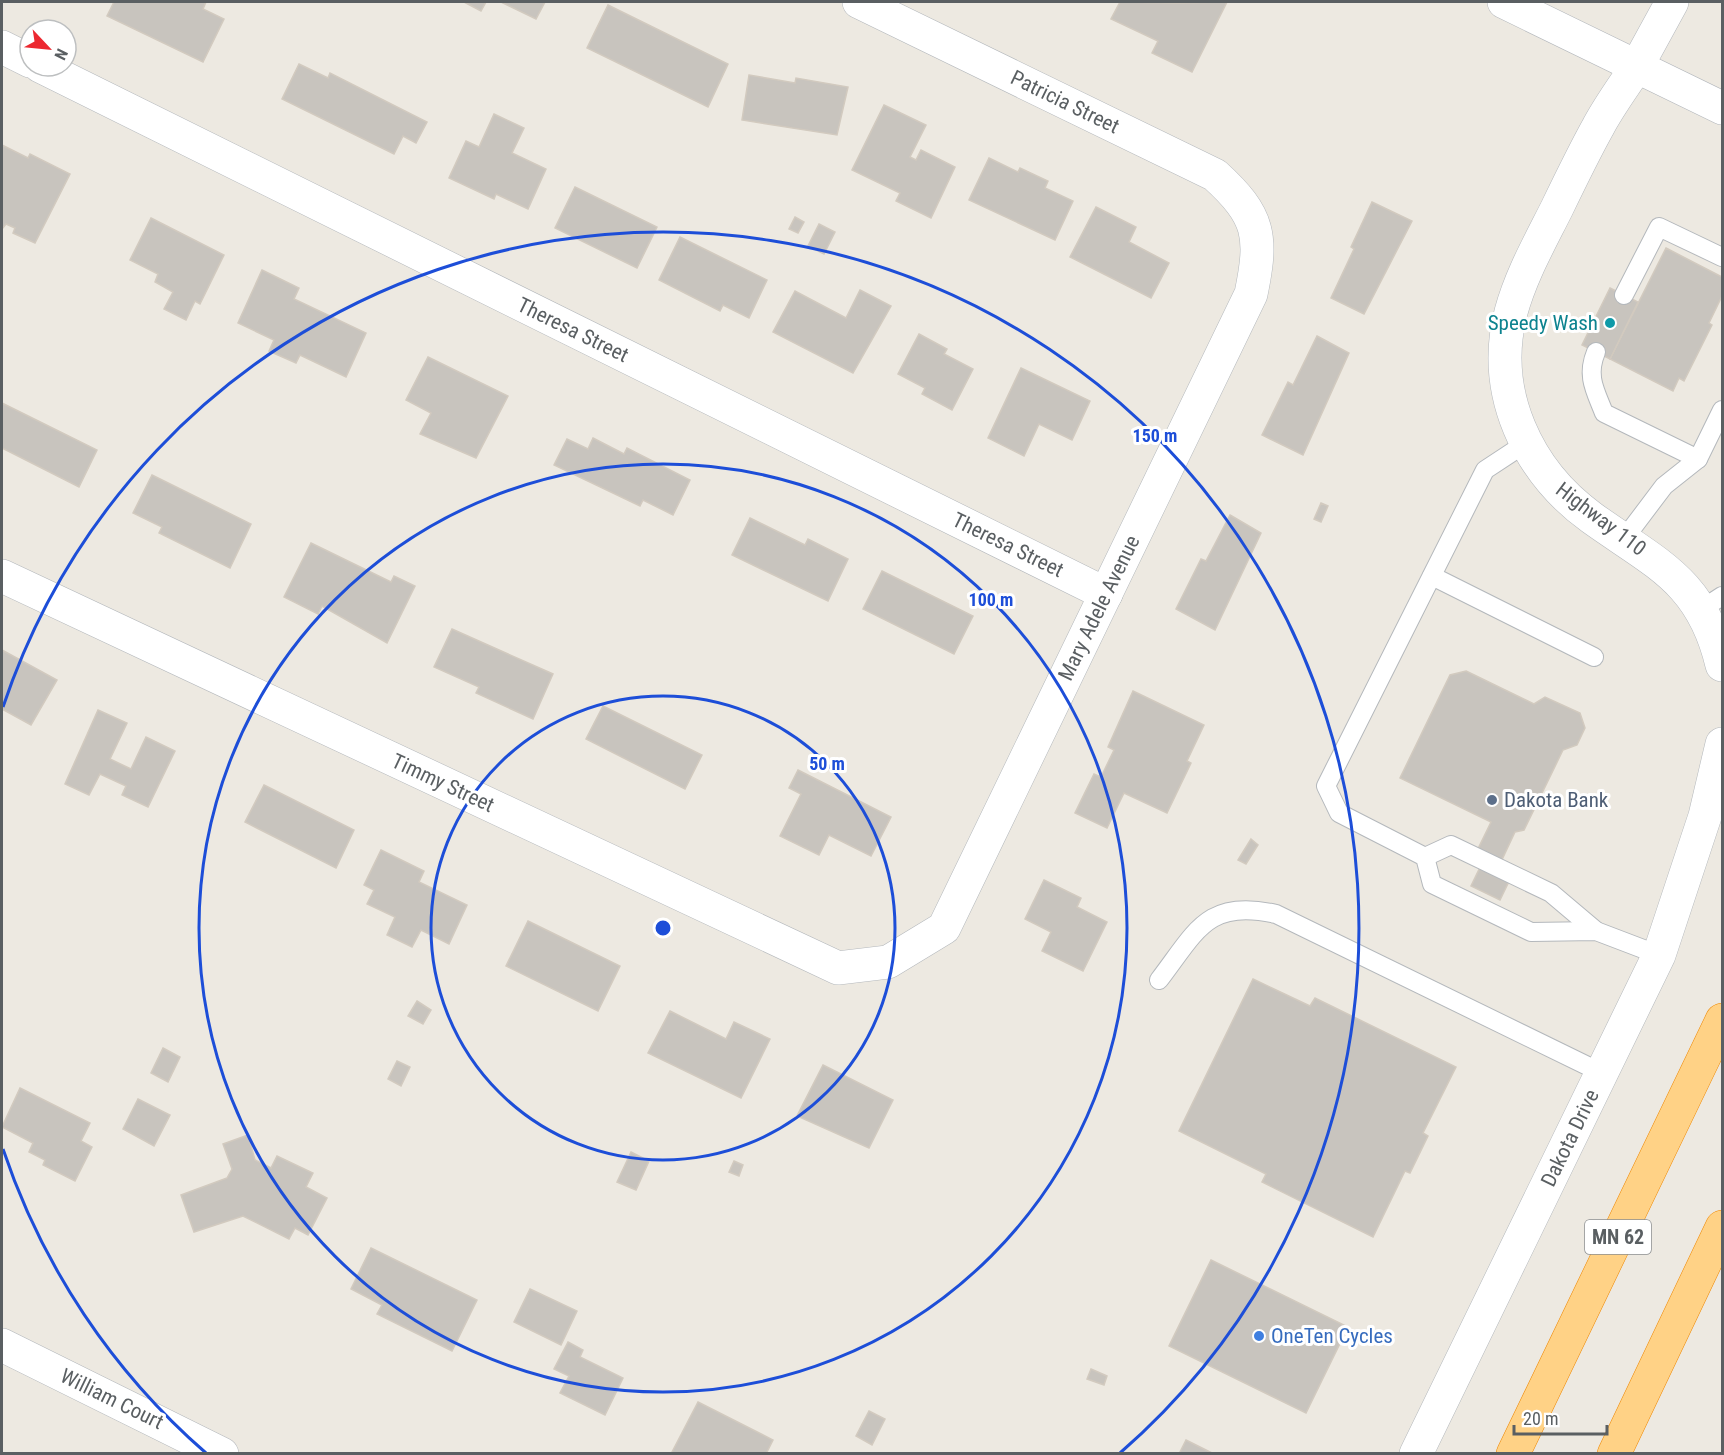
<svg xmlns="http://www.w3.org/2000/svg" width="1724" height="1455" viewBox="0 0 1724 1455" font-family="'Roboto Condensed',sans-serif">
  <rect width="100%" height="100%" fill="#ede9e1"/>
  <g fill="#c8c4be" stroke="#d2cabf" stroke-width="1.5">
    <polygon points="114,2 206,2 203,9 224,19 203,62 107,16"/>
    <polygon points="464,2 486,2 481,11"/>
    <polygon points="501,2 545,2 536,19"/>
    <polygon points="1120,2 1177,3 1227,2 1192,72 1152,53 1158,41 1111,19"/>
    <polygon points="608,5 728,64 708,107 587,48"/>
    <polygon points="299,64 328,78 330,73 427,122 416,143 403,136 394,154 282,99"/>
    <polygon points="749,75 795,83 796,78 848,87 837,135 742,120"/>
    <polygon points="884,105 926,125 910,157 916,160 921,150 955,167 931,218 896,201 900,193 852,170"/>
    <polygon points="494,114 524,128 512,153 546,169 528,209 496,194 494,199 449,178 466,141 479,147"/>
    <polygon points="2,145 28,158 30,154 70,174 35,243 13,233 15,228 6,224 2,229"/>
    <polygon points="989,158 1018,172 1020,168 1048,181 1045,188 1073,201 1055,240 969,200"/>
    <polygon points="575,187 657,227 637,268 555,228"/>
    <polygon points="1372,202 1412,221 1364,314 1331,298 1354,249 1351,247"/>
    <polygon points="1096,207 1136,227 1129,242 1169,263 1151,298 1070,257"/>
    <polygon points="795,217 804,222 798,233 789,229"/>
    <polygon points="151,218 224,255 200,304 195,301 186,320 164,309 173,292 155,282 158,274 130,260"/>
    <polygon points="819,224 835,232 824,254 808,246"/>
    <polygon points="680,237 767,280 749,318 723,305 720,311 659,280"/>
    <polygon points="1666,248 1722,277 1722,296 1709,323 1712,325 1684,381 1679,378 1673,391 1610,359"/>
    <polygon points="262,270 299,288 294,299 366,333 346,377 300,355 296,363 269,351 274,340 238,323"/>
    <polygon points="1610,288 1638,302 1610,359 1582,345"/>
    <polygon points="860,290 891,306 853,373 773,332 795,291 846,318"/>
    <polygon points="919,334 947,349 944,354 973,369 952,410 922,394 925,388 898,374"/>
    <polygon points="1317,336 1349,353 1303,455 1262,435 1288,382 1293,385"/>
    <polygon points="428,357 508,396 476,458 420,434 431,413 406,400"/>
    <polygon points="1021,368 1090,401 1072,440 1039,424 1024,456 988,438"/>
    <polygon points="2,403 97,450 79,487 2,448"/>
    <polygon points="593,438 624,454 627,448 690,480 673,515 643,500 640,506 554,465 567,439 588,449"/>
    <polygon points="152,475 251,524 230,568 159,533 162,527 133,513"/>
    <polygon points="1321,503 1328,506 1321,522 1314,519"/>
    <polygon points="1230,515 1261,533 1215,630 1176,609 1201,559 1206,561"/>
    <polygon points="750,518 805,545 808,539 848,559 828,601 732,555"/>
    <polygon points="311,543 391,582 394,576 415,586 387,643 322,606 318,614 284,597"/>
    <polygon points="882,571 973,616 954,654 863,609"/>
    <polygon points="452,629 553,674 533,719 476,693 479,687 434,667"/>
    <polygon points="2,650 57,680 31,725 2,709"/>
    <polygon points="1466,671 1534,704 1545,697 1580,713 1585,728 1577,745 1563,750 1524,830 1515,832 1500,864 1514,871 1500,900 1471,886 1485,857 1476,853 1491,822 1400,778 1450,675"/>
    <polygon points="1133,691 1204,725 1187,761 1191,763 1167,813 1124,793 1107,828 1075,813 1094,774 1101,777 1114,750 1108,747"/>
    <polygon points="603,706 702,755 685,789 586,739"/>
    <polygon points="98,710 127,723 110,759 131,769 146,737 175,751 148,807 122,795 126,786 100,774 89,795 65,784"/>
    <polygon points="798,770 891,817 871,856 829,835 819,855 780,836 801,794 789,788"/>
    <polygon points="264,785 354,830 336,868 245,822"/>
    <polygon points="1251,839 1258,845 1246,864 1238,860"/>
    <polygon points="381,850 424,871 419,882 467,905 449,944 421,930 412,947 387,935 395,917 367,904 374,890 364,885"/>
    <polygon points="1044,880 1081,898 1077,907 1107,922 1083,971 1042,951 1051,932 1025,919"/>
    <polygon points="528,921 620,966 598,1011 506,966"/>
    <polygon points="1253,979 1310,1006 1315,998 1456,1067 1423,1133 1428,1136 1410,1173 1405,1171 1373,1237 1262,1182 1266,1174 1179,1131"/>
    <polygon points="417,1001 431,1010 423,1024 408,1016"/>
    <polygon points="670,1011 726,1039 734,1022 770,1039 741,1098 648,1053"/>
    <polygon points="163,1048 180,1057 168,1082 151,1073"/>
    <polygon points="397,1061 410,1067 401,1086 388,1079"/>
    <polygon points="823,1065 893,1100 869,1148 797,1116"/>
    <polygon points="20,1088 90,1123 81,1141 92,1147 75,1181 43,1165 45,1160 29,1152 33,1143 2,1127"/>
    <polygon points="138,1099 170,1115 154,1146 123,1129"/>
    <polygon points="248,1135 255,1160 271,1168 277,1156 313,1173 306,1187 327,1198 308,1235 295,1228 289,1239 243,1216 194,1232 181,1195 227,1178 232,1169 223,1144"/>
    <polygon points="631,1152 649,1161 636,1190 617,1182"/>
    <polygon points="734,1161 743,1165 739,1176 729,1172"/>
    <polygon points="371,1248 477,1300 452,1351 377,1314 382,1305 351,1289"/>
    <polygon points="1211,1260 1348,1327 1306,1413 1169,1346"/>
    <polygon points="530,1289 577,1311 561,1345 514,1322"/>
    <polygon points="568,1342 583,1350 580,1357 623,1378 605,1415 560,1393 569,1376 554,1369"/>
    <polygon points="1091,1369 1107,1376 1104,1385 1087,1379"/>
    <polygon points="698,1402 773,1440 766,1454 671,1454"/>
    <polygon points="869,1411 885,1419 872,1445 856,1436"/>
    <polygon points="1186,1440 1214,1454 1179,1454"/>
  </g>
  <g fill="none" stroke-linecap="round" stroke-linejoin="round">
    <defs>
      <g id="lane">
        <polyline points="1624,295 1659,227 1722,257"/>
        <path d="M1596,352C1586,376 1595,390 1604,413L1698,459"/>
        <polyline points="1526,443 1485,470 1326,786 1339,813 1425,857 1432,884 1531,932 1596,931 1659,955"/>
        <polyline points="1624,539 1664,486 1698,459 1722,410"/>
        <polyline points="1432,576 1594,657"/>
        <polyline points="1702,609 1722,596"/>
        <polyline points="1425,857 1451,845 1551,893 1596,931"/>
        <path d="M1159,980C1196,932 1207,898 1276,914L1602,1073"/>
      </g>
      <g id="street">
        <polyline points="2,47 30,61"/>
        <polyline points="40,66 1106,594"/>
        <path d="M1637,66C1624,86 1609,106 1598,127C1583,154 1570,181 1557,208C1540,242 1521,275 1511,312C1490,392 1527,471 1592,518C1656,564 1702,580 1722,665"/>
        <path d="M2,576L838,968L888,962L944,928L1251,294C1263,236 1260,216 1215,175L859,2"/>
        <polyline points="2,1345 222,1454"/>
        <polyline points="1416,1454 1659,955 1705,816 1722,744"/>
      </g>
      <g id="secondary">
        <polyline points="1504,2 1722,108"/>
        <polyline points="1637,66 1672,2"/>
      </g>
      <g id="highway">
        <polyline points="1513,1454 1722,1020"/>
        <polyline points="1614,1454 1722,1227"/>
      </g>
    </defs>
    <use href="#lane" stroke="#b4b8bc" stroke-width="20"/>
    <use href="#street" stroke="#b4b8bc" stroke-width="34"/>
    <use href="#secondary" stroke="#b3b7bc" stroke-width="34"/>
    <use href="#highway" stroke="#ee8700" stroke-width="34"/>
    <use href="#lane" stroke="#fff" stroke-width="18"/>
    <use href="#street" stroke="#fff" stroke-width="33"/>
    <use href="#secondary" stroke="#fff" stroke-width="33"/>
    <use href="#highway" stroke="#ffd286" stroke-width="33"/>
  </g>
  <g fill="none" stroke="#1d4ed8" stroke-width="3">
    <circle cx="663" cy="928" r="232"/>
    <circle cx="663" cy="928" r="464"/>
    <path d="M206 1453A696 696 0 0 1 3 1149M3 707A696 696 0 1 1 1120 1453"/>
  </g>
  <circle fill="#0f9aa8" stroke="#fff" stroke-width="2" cx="1610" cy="323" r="6"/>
  <circle fill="#5c6f8a" stroke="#fff" stroke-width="2" cx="1492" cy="800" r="6"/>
  <circle fill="#3f7fe0" stroke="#fff" stroke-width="2" cx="1259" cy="1336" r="6"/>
  <g text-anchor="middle" stroke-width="6" stroke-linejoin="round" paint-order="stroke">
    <rect fill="#fff" stroke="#8c8f91" stroke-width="1.5" x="1585" y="1220" width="66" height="34" rx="4.5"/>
    <g font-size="20" font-weight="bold" fill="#5a5f62">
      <text x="1618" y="1244">MN 62</text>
    </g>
    <g font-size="21" fill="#5a5f62" stroke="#fff">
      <text transform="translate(1065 102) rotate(26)" y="7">Patricia Street</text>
      <text transform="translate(573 330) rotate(26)" y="7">Theresa Street</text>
      <text transform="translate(1601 519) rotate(37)" y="7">Highway 110</text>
      <text transform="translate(1008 545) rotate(26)" y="7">Theresa Street</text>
      <text transform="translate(1099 608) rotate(-64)" y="7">Mary Adele Avenue</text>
      <text transform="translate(443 783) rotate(25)" y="7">Timmy Street</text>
      <text transform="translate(1570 1138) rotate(-64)" y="7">Dakota Drive</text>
      <text transform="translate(112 1399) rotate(26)" y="7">William Court</text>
    </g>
    <g font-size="21" fill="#0d838f" stroke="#fff" text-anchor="end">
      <text x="1598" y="330">Speedy Wash</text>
    </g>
    <g font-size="21" fill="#4e5e75" stroke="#fff" text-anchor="start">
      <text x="1504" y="807">Dakota Bank</text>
    </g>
    <g font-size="21" fill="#366cbe" stroke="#fff" text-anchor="start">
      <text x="1271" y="1343">OneTen Cycles</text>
    </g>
  </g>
  <circle cx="663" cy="928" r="9" fill="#1d4ed8" stroke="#fff" stroke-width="3"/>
  <g font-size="18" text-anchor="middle" font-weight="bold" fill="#1d4ed8" stroke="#fff" stroke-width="6" stroke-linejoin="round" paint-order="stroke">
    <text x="1155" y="442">150 m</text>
    <text x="991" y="606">100 m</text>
    <text x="827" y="770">50 m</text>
  </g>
  <rect width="1724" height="1455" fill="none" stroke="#5a5f62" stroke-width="6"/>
  <g transform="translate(48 48) rotate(116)"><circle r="28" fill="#ffffff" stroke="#bdbfc0" stroke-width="1.5"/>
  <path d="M0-4.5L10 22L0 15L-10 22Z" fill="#ec2830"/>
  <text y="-9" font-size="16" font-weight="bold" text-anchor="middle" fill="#5a5f62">N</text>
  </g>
  <path d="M1514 1425v9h93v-9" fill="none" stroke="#5a5f62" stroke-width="3"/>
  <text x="1523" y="1425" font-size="18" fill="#5a5f62" stroke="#ffffff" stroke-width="4.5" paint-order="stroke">20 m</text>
</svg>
